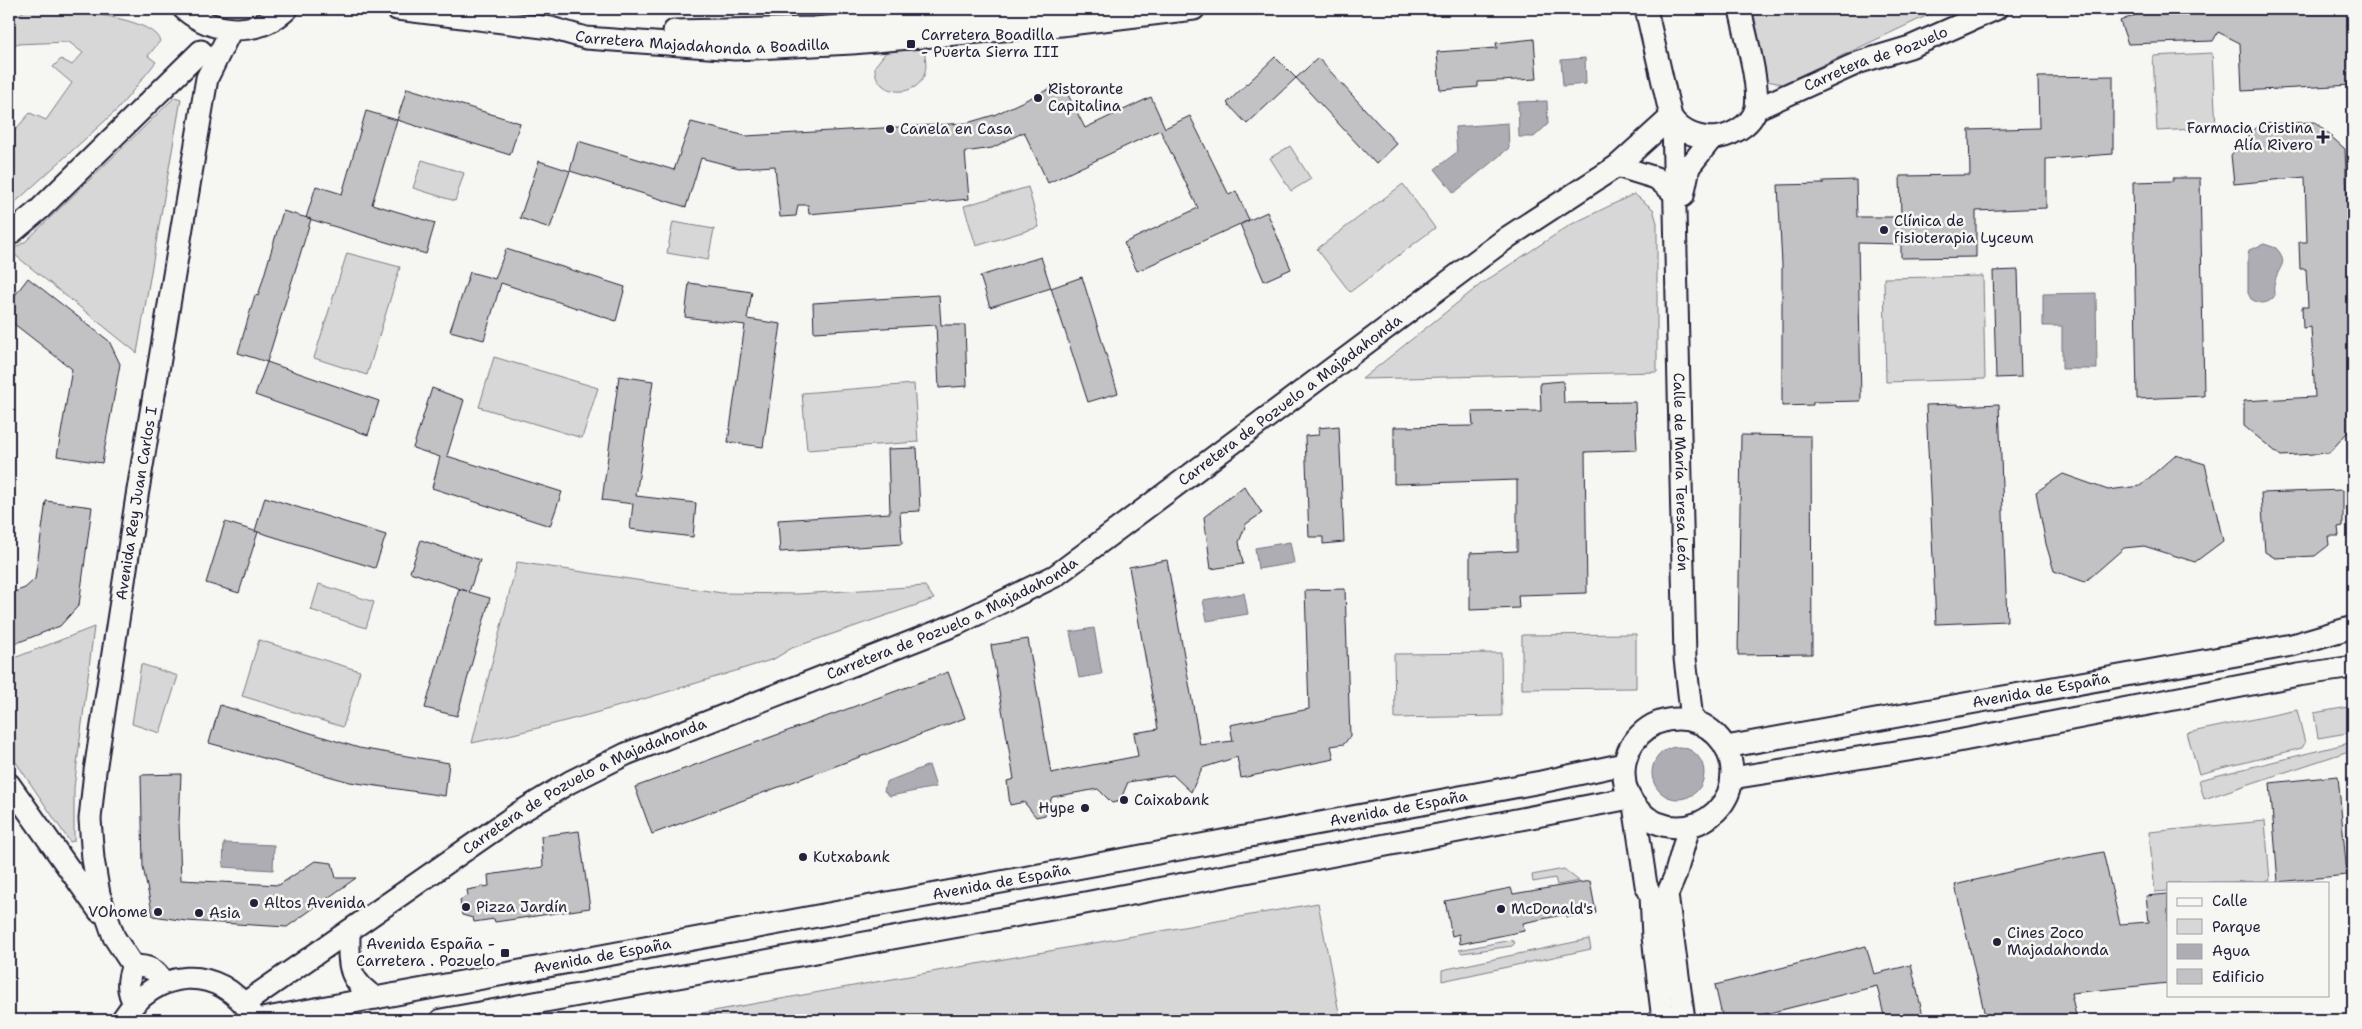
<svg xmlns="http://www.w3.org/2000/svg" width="2362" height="1029" viewBox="0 0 2362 1029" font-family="'Shantell Sans',sans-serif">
  <rect width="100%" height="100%" fill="#f6f6f2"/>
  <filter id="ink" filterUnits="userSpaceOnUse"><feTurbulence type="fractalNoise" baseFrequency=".02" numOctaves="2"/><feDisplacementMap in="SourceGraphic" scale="10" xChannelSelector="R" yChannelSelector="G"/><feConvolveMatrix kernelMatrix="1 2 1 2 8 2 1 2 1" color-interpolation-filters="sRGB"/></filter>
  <g filter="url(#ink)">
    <g fill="#d7d7d7" stroke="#7c7c89">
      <path d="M28,9C54,9 150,14 160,41L148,56L156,62L118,109L9,208V137L30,113L46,120L72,83L53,67L61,59L72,65L83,53L69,42L15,44L9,42V20Z"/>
      <polygon points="1753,9 1941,9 1782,84 1767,81"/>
      <path d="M924,49C925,56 927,65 925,72C920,99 873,98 875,66L887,51Z"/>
      <polygon points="2212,53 2216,128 2157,131 2153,56"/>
      <polygon points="175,97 181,99 137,353 10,251 26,241"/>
      <polygon points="1290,146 1311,179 1291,191 1270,158"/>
      <polygon points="422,160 464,173 455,201 413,188"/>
      <polygon points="1403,184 1435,228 1350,292 1317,249"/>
      <polygon points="1028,187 1039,227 976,246 964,206"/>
      <polygon points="1634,194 1653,209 1657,223 1657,372 1362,379 1481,284 1570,225"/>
      <polygon points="673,222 714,229 708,260 667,253"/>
      <polygon points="347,253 400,267 367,375 314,358"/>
      <polygon points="1983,276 1985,379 1886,382 1884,278"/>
      <polygon points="494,357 598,388 582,438 479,407"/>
      <polygon points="914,384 918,442 807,450 802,393"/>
      <path d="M517,562L722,593L798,594L925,586L934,599L792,648L774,659C674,690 575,722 472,743Z"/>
      <polygon points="319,584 374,602 366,628 311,610"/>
      <polygon points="94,627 74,788 74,841 70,842 9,752 9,660"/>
      <polygon points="1636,634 1636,688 1522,689 1522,635"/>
      <polygon points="259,640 360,671 343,727 242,696"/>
      <polygon points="1501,653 1502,716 1395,718 1394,654"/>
      <polygon points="141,664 178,676 160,733 132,724"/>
      <polygon points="2348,707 2353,710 2353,732 2318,738 2314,713"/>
      <polygon points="2297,710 2305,743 2302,748 2199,774 2187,733"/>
      <polygon points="2353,742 2353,752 2352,750 2204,799 2199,780"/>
      <polygon points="2265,821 2270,881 2168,883 2168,891 2155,892 2149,832"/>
      <polygon points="1564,869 1579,881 1557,885 1555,878 1533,882 1532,875"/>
      <polygon points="1318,903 1340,1018 1329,1020 663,1020"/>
      <polygon points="1589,939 1591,949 1442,981 1442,970"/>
      <polygon points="1511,940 1515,943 1512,946 1462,953 1459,950"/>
    </g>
    <g fill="#adadb3" stroke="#757583">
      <polygon points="1585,58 1586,84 1563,86 1561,60"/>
      <polygon points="1547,101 1548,124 1534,137 1519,137 1518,102"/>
      <polygon points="1508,123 1509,148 1454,193 1435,169 1457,152 1455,127"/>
      <path d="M2264,244L2276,248C2290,263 2278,267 2275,281C2273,286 2274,292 2274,297C2267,305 2259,304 2251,299L2248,293V255L2249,250Z"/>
      <polygon points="2096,293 2097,369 2062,369 2062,326 2043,326 2043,294"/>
      <polygon points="1290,542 1294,563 1258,569 1255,548"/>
      <polygon points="1244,593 1248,614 1207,621 1203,600"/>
      <polygon points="1094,628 1102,674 1079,678 1070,632"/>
      <circle cx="1678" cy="773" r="26"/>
      <polygon points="929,765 936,787 890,796 884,791 886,782"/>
      <polygon points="224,843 274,845 273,870 223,867"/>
    </g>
    <g fill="#c2c2c4" stroke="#22223b">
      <polygon points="2150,9 2351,9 2351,25 2349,25 2352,85 2242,91 2240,43 2218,32 2213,41 2128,44 2120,21"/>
      <polygon points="1534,39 1537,79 1478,82 1478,87 1440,90 1437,52 1497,48 1496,43"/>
      <polygon points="1275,57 1296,78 1247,124 1227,103"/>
      <polygon points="1318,58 1397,144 1376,164 1296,78"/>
      <polygon points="2113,76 2113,154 2046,159 2046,208 1976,211 1976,257 1901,258 1901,244 1858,243 1861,401 1813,402 1813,405 1782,406 1782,265 1778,185 1823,184 1823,181 1856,180 1857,217 1901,217 1900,176 1970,175 1969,130 2039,128 2038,77"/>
      <polygon points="1062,83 1085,128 1151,97 1165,128 1190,116 1229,195 1236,191 1249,220 1241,224 1267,212 1291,269 1264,281 1240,224 1137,271 1124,243 1198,208 1160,130 1048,183 1024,132 992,148 965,152 969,199 809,214 808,205 798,205 796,216 780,217 775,166 739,168 701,158 686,207 570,171 578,141 674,170 691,122 746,136 967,123 994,115"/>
      <polygon points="407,88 520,123 510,155 397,120"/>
      <polygon points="366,111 397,120 372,204 435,223 426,254 306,218 316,186 342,194"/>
      <polygon points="2315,122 2345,149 2353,340 2353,426 2329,453 2281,456 2244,426 2244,401 2315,397 2311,327 2303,328 2302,307 2308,307 2306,269 2300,269 2299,242 2307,242 2305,177 2234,184 2231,155 2260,124"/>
      <polygon points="539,161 570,171 550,228 520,218"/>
      <polygon points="2173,178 2200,178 2204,396 2137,399 2133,182 2173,181"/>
      <polygon points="283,211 311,219 267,362 238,353 255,295 258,296"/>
      <polygon points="506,249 625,287 616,321 501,283 484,340 450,331 470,272 495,279"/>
      <polygon points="1041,257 1051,288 990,307 980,276"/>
      <polygon points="2018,270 2021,377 1996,378 1993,271"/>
      <polygon points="1082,277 1118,393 1088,402 1051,288"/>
      <polygon points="28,278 109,341 120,364 102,463 57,456 72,369 9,320 9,303"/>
      <polygon points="689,283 752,292 747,319 781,324 763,447 728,442 745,325 685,317"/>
      <polygon points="939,295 941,325 965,325 967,386 939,388 936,325 814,332 813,303"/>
      <polygon points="267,362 379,401 368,435 255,395"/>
      <polygon points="619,376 653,381 636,496 696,503 693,537 630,529 633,504 602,500"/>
      <polygon points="1563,381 1564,403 1635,402 1637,450 1585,452 1587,593 1518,595 1519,608 1470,610 1470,553 1517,551 1517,480 1394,484 1394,427 1473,426 1472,412 1541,411 1540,383"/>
      <polygon points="432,388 464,400 447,456 562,492 550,526 432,488 440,457 413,448"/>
      <polygon points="1958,404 1958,406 1999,404 2007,621 1936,624 1926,405"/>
      <polygon points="1339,426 1344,542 1323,544 1323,537 1309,537 1305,436 1319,435 1318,428"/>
      <polygon points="1741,435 1811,436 1812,654 1738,655"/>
      <polygon points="917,448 920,511 900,512 902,544 780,552 778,520 890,513 888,449"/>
      <polygon points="2175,455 2205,464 2223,541 2195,562 2144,546 2124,548 2085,582 2054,571 2046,544 2036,492 2063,474 2108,490 2140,486"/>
      <polygon points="1244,486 1262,513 1246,524 1239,542 1243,564 1211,569 1204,517"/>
      <polygon points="2343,490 2343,526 2338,527 2339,536 2328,536 2329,545 2315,556 2275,558 2265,552 2261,493"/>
      <polygon points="265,497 386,535 375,568 255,531"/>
      <polygon points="46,501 92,507 79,605 60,626 9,646 9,594 25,588 35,579"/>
      <polygon points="225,522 258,532 239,593 206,583"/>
      <polygon points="421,540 480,560 469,592 490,598 457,716 425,708 459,589 467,591 410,572"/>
      <polygon points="1167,560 1200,745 1233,741 1230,725 1309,709 1305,590 1345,589 1350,736 1344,744 1331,746 1334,759 1241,778 1237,757 1202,768 1191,792 1173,775 1128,782 1120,801 1112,803 1098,789 1052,797 1045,815 1036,817 1024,802 1010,805 1007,781 1014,779 991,645 1028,639 1051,773 1138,756 1134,733 1158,729 1129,567"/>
      <polygon points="948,672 965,718 652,834 635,787"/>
      <polygon points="220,705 359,748 449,763 445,796 350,782 209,743"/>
      <polygon points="181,774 179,822 181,880 279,885 315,861 332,863 336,878 356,878 287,927 186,921 153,916 143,867 141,775"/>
      <polygon points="2338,776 2347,875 2278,882 2270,783"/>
      <polygon points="579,831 590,908 495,922 494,919 474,922 473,918 462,915 460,900 468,895 467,890 489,886 488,875 543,867 541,836"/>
      <polygon points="2103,852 2120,924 2149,922 2146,896 2168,894 2168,983 2071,993 2077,1020 1986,1020 1955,885 2042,864"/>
      <polygon points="1590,881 1596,913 1567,917 1567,914 1523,923 1524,931 1460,944 1459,934 1452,936 1445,901 1511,888 1513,894"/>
      <polygon points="1866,946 1874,974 1911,965 1924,1020 1885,1020 1877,986 1741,1020 1723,1020 1715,985"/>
    </g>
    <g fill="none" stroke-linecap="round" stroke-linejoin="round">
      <defs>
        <g id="minor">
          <path d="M184,9C213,34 257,37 287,9"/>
          <path id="s1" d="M397,9L551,28L586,38L735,49L852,43L1061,25L1194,9"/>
          <path d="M1646,9L1671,117C1680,131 1695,137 1711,138C1728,138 1752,126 1756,108C1760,84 1745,34 1740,9"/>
          <polyline points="674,31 814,28 1073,9"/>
          <path id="s2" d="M1756,109L1860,62L1910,47L1996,9"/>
          <path id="s3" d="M1673,120L1685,658L1692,720"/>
          <polyline points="1617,166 1656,178 1674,193"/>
          <polyline points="1683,196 1689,167 1712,138"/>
          <polyline points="9,235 40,209 201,51"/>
          <circle cx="1678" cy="773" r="54"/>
          <path id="s4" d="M1726,747L2292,645L2353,627"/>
          <polyline points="1732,778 1927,747 2298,675 2353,667"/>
          <polyline points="9,784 99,911"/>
          <polyline points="1634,805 1646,885 1651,895 1653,937 1663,1020"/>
          <path d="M349,931C349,964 346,979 376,998"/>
          <path id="s5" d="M133,966L114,937L99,894L93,859L90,819L95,771L137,496L207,78L231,30"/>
          <path d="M133,966C127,979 127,991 134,1003"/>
          <path d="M133,966C148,966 157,969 163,983"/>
          <path id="s6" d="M245,1003L517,814L570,782L626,754L957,624L1055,576L1508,237L1617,166L1671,117"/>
          <path d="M122,1020C155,968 218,962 253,1016"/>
          <path id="s7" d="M256,1020L1541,782L1624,764"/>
          <polyline points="441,1020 1085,903 1630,798"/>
          <polyline points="1684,1020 1667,895 1675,876 1689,827"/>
        </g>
      </defs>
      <use href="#minor" stroke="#22223b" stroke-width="25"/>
      <use href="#minor" stroke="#f6f6f2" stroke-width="21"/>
    </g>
  </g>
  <g fill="#22223b" stroke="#f6f6f2" stroke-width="2">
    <rect x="906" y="39" width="10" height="10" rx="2.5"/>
    <circle cx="1038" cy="98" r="5"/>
    <circle cx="890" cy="129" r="5"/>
    <path d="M2320.5 129.5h5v5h5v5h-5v5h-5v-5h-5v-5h5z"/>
    <circle cx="1884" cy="230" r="5"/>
    <circle cx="1124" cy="800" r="5"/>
    <circle cx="1085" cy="808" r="5"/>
    <circle cx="803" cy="857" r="5"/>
    <circle cx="254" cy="903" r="5"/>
    <circle cx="466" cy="907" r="5"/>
    <circle cx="1501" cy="909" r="5"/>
    <circle cx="158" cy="912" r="5"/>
    <circle cx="199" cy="913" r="5"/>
    <circle cx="1997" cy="942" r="5"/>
    <rect x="500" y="948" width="10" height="10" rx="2.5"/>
  </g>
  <g text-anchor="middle" stroke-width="5" stroke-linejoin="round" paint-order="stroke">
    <g font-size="15" fill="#22223b" stroke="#f6f6f2" text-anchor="start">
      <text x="921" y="40">Carretera Boadilla<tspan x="921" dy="17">- Puerta Sierra III</tspan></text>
      <text x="1048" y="94">Ristorante<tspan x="1048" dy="17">Capitalina</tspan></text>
      <text x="2313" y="133" text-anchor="end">Farmacia Cristina<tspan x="2313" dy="17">Alía Rivero</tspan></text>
      <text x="900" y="134">Canela en Casa</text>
      <text x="1894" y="226">Clínica de<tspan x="1894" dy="17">fisioterapia Lyceum</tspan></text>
      <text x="1134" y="805">Caixabank</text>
      <text x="1075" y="813" text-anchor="end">Hype</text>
      <text x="813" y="862">Kutxabank</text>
      <text x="264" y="908">Altos Avenida</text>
      <text x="476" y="912">Pizza Jardín</text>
      <text x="1511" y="914">McDonald's</text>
      <text x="148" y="917" text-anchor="end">VOhome</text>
      <text x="209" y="918">Asia</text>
      <text x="2007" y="938">Cines Zoco<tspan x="2007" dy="17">Majadahonda</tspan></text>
      <text x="495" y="949" text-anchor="end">Avenida España -<tspan x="495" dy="17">Carretera . Pozuelo</tspan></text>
    </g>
    <g font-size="15" fill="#22223b" stroke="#f6f6f2">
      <text dy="5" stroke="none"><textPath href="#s1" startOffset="308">Carretera Majadahonda a Boadilla</textPath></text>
      <text dy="5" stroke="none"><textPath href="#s2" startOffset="130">Carretera de Pozuelo</textPath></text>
      <text dy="5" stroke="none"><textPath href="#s6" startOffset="1214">Carretera de Pozuelo a Majadahonda</textPath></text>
      <text dy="5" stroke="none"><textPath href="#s3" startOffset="352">Calle de María Teresa León</textPath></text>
      <text dy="5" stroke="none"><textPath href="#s5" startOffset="475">Avenida Rey Juan Carlos I</textPath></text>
      <text dy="5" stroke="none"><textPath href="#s6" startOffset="809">Carretera de Pozuelo a Majadahonda</textPath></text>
      <text dy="5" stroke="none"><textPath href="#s4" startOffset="320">Avenida de España</textPath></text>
      <text dy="5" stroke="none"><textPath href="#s6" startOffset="404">Carretera de Pozuelo a Majadahonda</textPath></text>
      <text dy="5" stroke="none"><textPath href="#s7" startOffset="1162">Avenida de España</textPath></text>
      <text dy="5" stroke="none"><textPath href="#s7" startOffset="758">Avenida de España</textPath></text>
      <text dy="5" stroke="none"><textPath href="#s7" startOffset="352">Avenida de España</textPath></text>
    </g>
  </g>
  <rect width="2362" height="1029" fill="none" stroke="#f6f6f2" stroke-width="30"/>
  <rect x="15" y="15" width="2332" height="999" fill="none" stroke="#22223b" stroke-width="2" filter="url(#ink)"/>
  <rect x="2167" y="882" width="162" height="115" fill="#f6f6f2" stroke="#a1a1a9"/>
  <rect x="2177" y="898" width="25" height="8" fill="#f6f6f2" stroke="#a1a1a9"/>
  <text x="2212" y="906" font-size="15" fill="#22223b">Calle</text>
  <rect x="2177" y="919" width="25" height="15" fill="#d7d7d7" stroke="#a1a1a9"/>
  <text x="2212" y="932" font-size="15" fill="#22223b">Parque</text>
  <rect x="2177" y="944" width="25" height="15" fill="#adadb3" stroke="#a1a1a9"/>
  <text x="2212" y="956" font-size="15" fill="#22223b">Agua</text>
  <rect x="2177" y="969" width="25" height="15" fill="#c2c2c4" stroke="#a1a1a9"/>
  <text x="2212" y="982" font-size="15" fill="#22223b">Edificio</text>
</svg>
